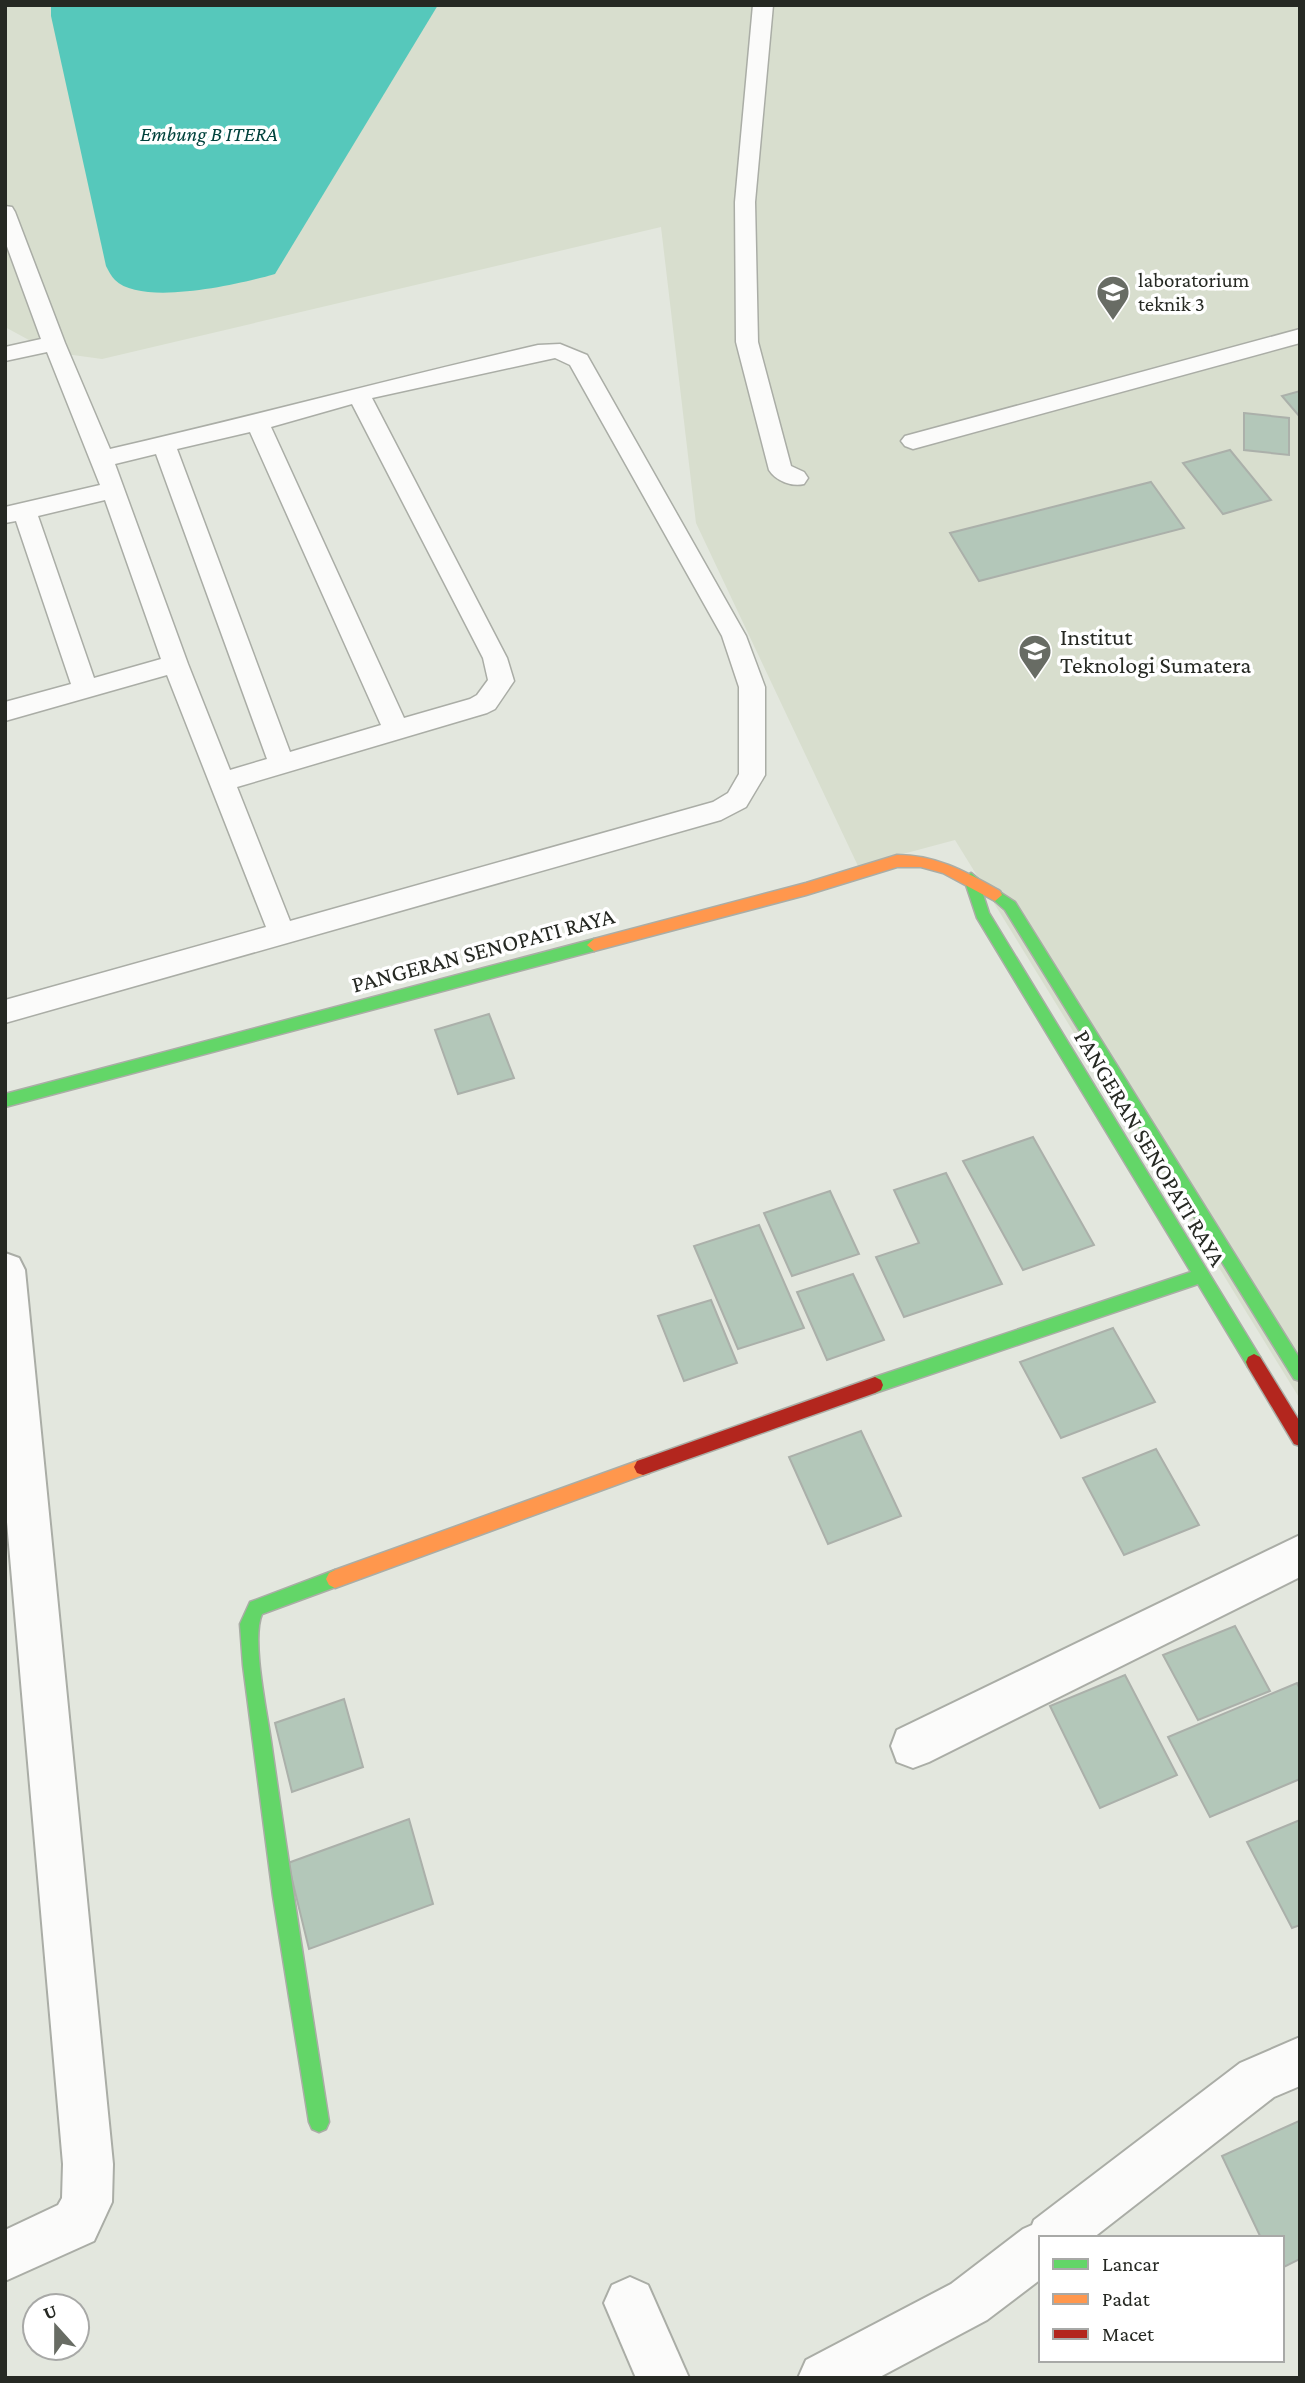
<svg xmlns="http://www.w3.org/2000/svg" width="1305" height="2383" viewBox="0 0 1305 2383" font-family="'Crimson Pro',serif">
  <rect width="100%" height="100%" fill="#e3e7de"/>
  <polygon fill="#d8dece" points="5,5 1300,5 1300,1399 955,840 858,866 696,523 661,227 102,359 51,352 5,327"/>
  <path fill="#56c8bb" d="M51,5H438L275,274C241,284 142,307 115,280C111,276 108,270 106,266L51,16Z"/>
  <g fill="#b3c7b9" stroke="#abb0aa" stroke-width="2">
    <polygon points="1300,391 1300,417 1282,396"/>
    <polygon points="1244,413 1289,418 1289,455 1244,450"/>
    <polygon points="1230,450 1271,500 1223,514 1183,463"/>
    <polygon points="1151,482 1184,528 979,581 950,533"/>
    <polygon points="489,1014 514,1078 458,1094 435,1030"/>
    <polygon points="1033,1137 1094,1245 1023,1270 963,1161"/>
    <polygon points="946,1173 1002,1284 904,1317 876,1257 919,1243 894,1190"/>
    <polygon points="830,1191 859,1254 792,1276 764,1213"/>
    <polygon points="759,1225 804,1328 738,1349 694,1246"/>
    <polygon points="853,1274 884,1340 827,1360 797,1292"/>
    <polygon points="711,1300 737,1363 684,1381 658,1316"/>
    <polygon points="1113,1328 1155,1402 1061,1438 1020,1362"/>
    <polygon points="861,1431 901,1516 828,1544 789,1457"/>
    <polygon points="1156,1449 1199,1525 1124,1555 1083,1478"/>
    <polygon points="1235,1626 1270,1691 1198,1720 1163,1655"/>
    <polygon points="1125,1675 1177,1775 1100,1808 1050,1706"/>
    <polygon points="1297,1683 1300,1689 1300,1779 1210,1817 1168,1737"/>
    <polygon points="344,1699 363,1767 292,1792 275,1723"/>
    <polygon points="409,1819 433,1904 309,1949 288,1863"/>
    <polygon points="1300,1820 1300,1925 1292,1928 1247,1842"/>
    <polygon points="1299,2121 1300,2259 1282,2268 1282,2238 1261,2238 1222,2156"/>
  </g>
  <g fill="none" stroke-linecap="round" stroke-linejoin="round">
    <defs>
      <g id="lane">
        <path d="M753,5H773L755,202L758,342L791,466L804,472L808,478L804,484C792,487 776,481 769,470L736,342L735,202Z"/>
        <path d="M5,206L12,207L15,212L65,343L110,449C253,416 395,378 538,345L560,344L587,355L746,636L765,687V775L746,807L721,820L5,1023V1000L266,927L167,675L5,721V702L71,684L16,521L5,523V507L100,485L47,352L5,361V347L41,339L5,241ZM555,358L570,365L722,636L739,687V774L728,793L713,802L290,921L237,787L487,713L495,709L514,681L507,658L372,398ZM352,404L483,658L488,680L477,695L470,699L404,718L271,427ZM250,432L381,725L290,752L177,449ZM156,454L267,759L230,770L188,664L115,464ZM105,500L161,659L94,678L38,516Z"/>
        <polygon points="1300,329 1300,343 913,449 905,446 901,441 905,436"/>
      </g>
      <g id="street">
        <polygon points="5,1253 19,1258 25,1270 113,2164 112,2202 94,2241 5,2281 5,2230 58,2205 62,2198 63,2164 5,1499"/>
        <polygon points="1300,1535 1300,1577 929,1762 913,1768 897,1762 891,1746 897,1730"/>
        <polygon points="1300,2037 1300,2086 1274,2097 1093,2238 1041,2238 1041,2279 987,2320 878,2378 798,2378 806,2360 951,2284 1023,2229 1032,2225 1034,2220 1240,2063"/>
        <polygon points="630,2277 648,2285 689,2378 636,2378 604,2303 612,2285"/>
      </g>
      <g id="fast">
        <polygon points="971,873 978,879 989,913 1260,1357 1262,1362 1260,1367 1254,1370 1248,1367 1198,1284 875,1393 869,1390 867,1385 869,1380 875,1377 1191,1272 977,918 964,879"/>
        <polygon points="995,889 1015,902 1300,1359 1300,1381 1294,1379 1005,910 988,895 990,891"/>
        <polygon points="594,939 601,945 594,951 5,1107 5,1094"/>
        <path d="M335,1570L341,1573L344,1579L341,1585L262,1614C251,1639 267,1712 271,1741C289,1868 309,1995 329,2122L326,2129L319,2132L312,2129L309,2122L273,1896L243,1665L240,1624L250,1602Z"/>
      </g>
      <g id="slow">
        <path d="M897,855C937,855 966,872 1000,891L1002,895L995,901L943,873L921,867H897L806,895L594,951L587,945L594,939L806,883Z"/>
        <polygon points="643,1459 649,1461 652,1467 649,1473 643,1475 335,1588 329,1585 326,1579 329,1573 335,1570"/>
      </g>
      <g id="jam">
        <polygon points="1254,1354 1260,1357 1300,1422 1300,1446 1294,1444 1248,1367 1246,1362 1248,1357"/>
        <polygon points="875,1377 881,1380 883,1385 881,1390 875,1393 643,1475 637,1473 634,1467 637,1461 643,1459"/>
      </g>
    </defs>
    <use href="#lane" stroke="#aaada6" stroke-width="3"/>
    <use href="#street" stroke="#aaada6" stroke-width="4"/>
    <use href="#fast" stroke="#aaada6" stroke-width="3"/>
    <use href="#slow" stroke="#aaada6" stroke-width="3"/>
    <use href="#jam" stroke="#aaada6" stroke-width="3"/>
    <use href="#lane" fill="#fbfbfa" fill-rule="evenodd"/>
    <use href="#street" fill="#fbfbfa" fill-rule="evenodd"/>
    <use href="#fast" fill="#63d668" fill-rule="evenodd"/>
    <use href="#slow" fill="#ff974d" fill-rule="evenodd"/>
    <use href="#jam" fill="#b3261e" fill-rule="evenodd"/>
  </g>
  <defs>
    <symbol id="university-pin" viewBox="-11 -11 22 30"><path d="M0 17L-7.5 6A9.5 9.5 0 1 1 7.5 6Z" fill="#686c64" stroke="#fff"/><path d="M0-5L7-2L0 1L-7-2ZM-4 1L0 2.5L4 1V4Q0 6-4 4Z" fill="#fff"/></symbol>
  </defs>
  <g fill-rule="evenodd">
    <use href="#university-pin" x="1094" y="273" width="38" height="52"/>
    <use href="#university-pin" x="1016" y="632" width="38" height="52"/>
  </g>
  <g text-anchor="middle" stroke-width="7" stroke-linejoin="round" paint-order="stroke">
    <g font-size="21" font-style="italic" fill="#00423c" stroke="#fff">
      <text x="209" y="141">Embung B ITERA</text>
    </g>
    <g font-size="21" fill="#262923" stroke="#fff" text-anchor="start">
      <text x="1138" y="287">laboratorium<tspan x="1138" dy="24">teknik 3</tspan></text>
    </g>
    <g font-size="24" fill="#262923" stroke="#fff" text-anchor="start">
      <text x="1060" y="645">Institut<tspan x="1060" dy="28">Teknologi Sumatera</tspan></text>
    </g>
    <g font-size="24" fill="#262923" stroke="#fff">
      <text transform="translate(483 950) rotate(-15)" y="8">PANGERAN SENOPATI RAYA</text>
      <text transform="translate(1150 1148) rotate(59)" y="8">PANGERAN SENOPATI RAYA</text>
    </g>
  </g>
  <rect width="1305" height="2383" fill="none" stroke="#262923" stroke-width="14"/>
  <rect x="1039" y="2236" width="245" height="126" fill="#ffffff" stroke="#a8a9a7" stroke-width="2"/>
  <rect x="1053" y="2259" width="35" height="10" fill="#63d668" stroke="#a8a9a7" stroke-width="2"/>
  <text x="1102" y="2271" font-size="21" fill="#262923">Lancar</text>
  <rect x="1053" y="2294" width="35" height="10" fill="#ff974d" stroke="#a8a9a7" stroke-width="2"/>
  <text x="1102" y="2306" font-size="21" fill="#262923">Padat</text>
  <rect x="1053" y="2329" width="35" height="10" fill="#b3261e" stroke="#a8a9a7" stroke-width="2"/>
  <text x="1102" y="2341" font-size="21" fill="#262923">Macet</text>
  <g transform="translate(56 2327) rotate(339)"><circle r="33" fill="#ffffff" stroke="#a8a9a7" stroke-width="2"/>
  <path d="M0-5L12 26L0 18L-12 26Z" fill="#686c64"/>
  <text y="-10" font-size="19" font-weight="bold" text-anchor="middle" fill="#262923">U</text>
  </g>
</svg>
